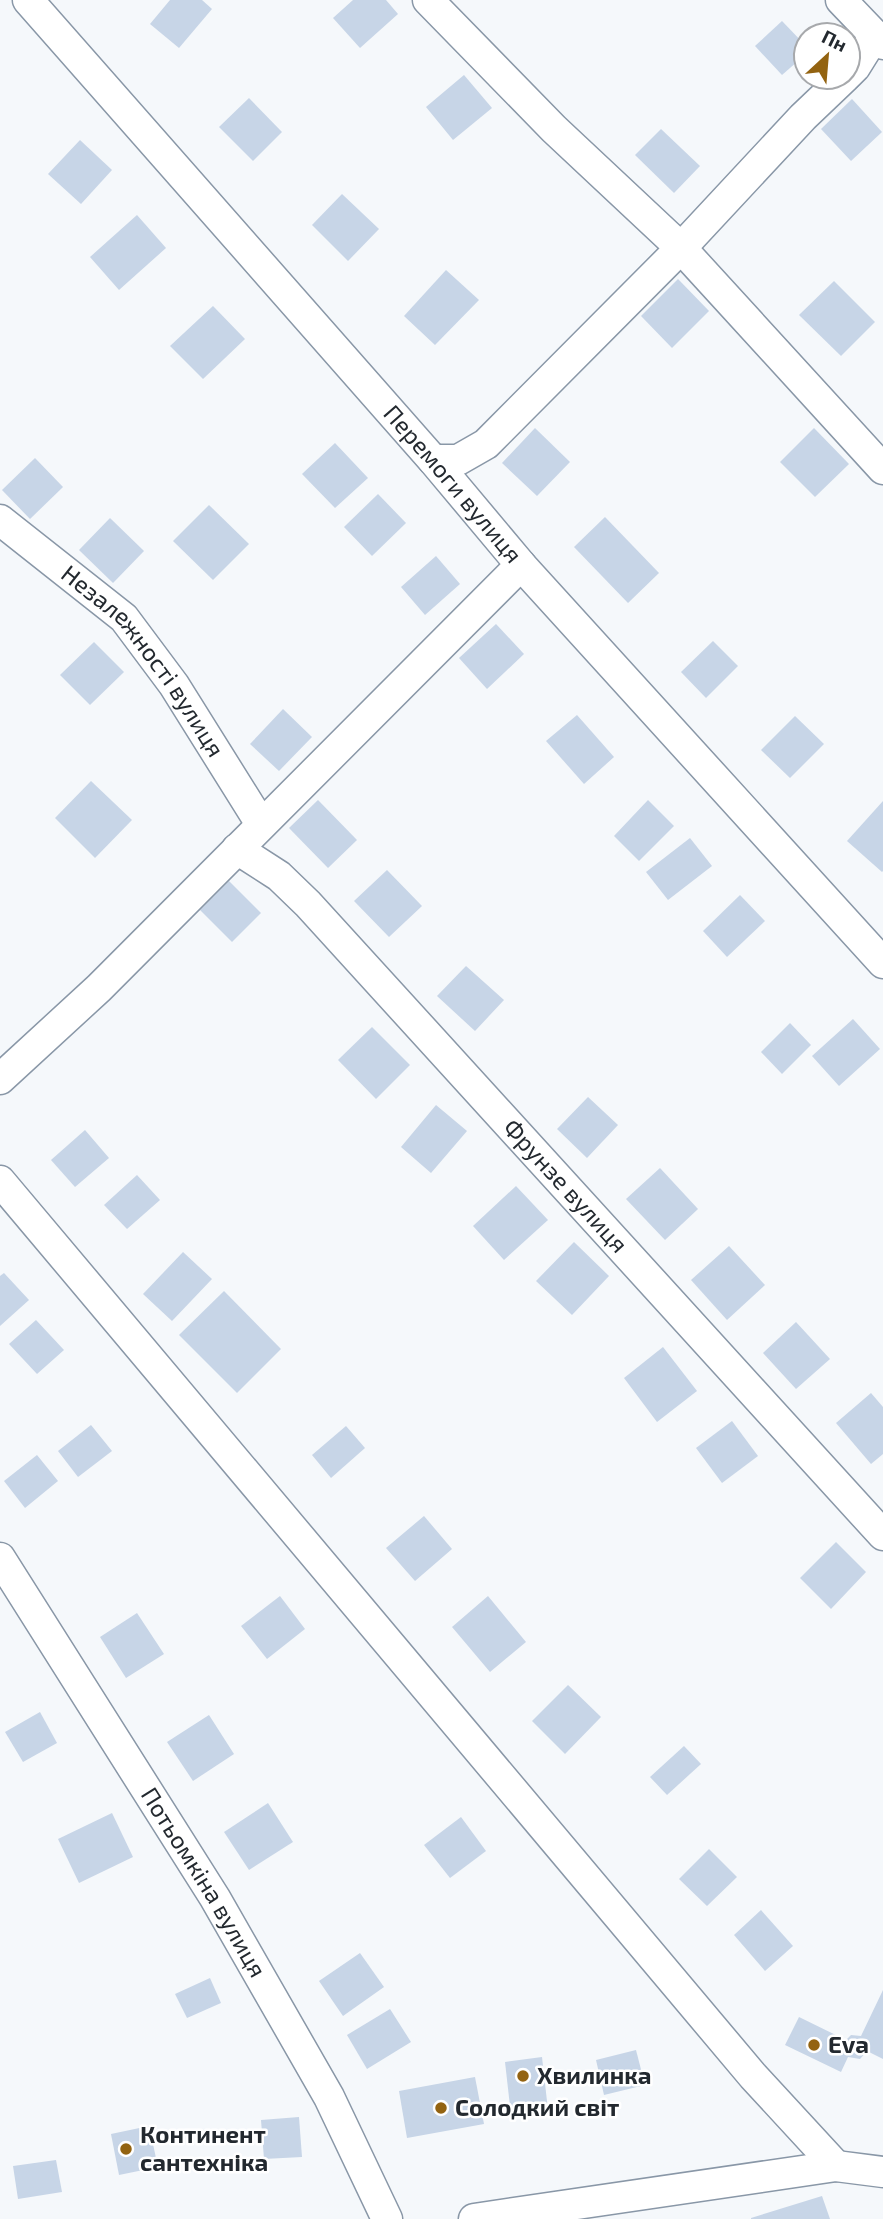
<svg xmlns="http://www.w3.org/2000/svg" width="883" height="2219" viewBox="0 0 883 2219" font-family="'Exo 2',sans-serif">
  <rect width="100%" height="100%" fill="#f5f8fb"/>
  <g fill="#c7d5e7">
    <polygon points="170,0 202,0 212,9 179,48 150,24"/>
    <polygon points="353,0 386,0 398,14 360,48 333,18"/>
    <polygon points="782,21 806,46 806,54 782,75 755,46"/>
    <polygon points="464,75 492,108 453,140 426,107"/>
    <polygon points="249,98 282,132 253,161 219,127"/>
    <polygon points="852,99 882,132 851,161 821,129"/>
    <polygon points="661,129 700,166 674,193 635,155"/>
    <polygon points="80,140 112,170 81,204 48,174"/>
    <polygon points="342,194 379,229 348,261 312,225"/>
    <polygon points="137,215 166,248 119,290 90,257"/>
    <polygon points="446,270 479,300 435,345 404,316"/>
    <polygon points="678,279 709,311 672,348 641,316"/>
    <polygon points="834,281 875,322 841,356 799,315"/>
    <polygon points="213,306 245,339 203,379 170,346"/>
    <polygon points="535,428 570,462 537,496 502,463"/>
    <polygon points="814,428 849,464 815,497 780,462"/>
    <polygon points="335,443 368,478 335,508 302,474"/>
    <polygon points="35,458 63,487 30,519 2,490"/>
    <polygon points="378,494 406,523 372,556 344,527"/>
    <polygon points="209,505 249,544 213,580 173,541"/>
    <polygon points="605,517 659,573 628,603 574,547"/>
    <polygon points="110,518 144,551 113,583 79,550"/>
    <polygon points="436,556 460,584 425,615 401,587"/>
    <polygon points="496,624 524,654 487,689 459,658"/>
    <polygon points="713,641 738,666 706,698 681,672"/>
    <polygon points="94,642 124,672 90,705 60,675"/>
    <polygon points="283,709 312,737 279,771 250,744"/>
    <polygon points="577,715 614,757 584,784 546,741"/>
    <polygon points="795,716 824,744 790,778 761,750"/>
    <polygon points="91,781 132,820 95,858 55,818"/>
    <polygon points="318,800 357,840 328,868 289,828"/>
    <polygon points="648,800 674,826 639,861 614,836"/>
    <polygon points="883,801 883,871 882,872 847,841"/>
    <polygon points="690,838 712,866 668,900 646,872"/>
    <polygon points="387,870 422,906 389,937 354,901"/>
    <polygon points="229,881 261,913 232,942 200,910"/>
    <polygon points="740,895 765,921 727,957 703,931"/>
    <polygon points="466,966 504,1000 475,1031 437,996"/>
    <polygon points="853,1019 880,1049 839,1086 812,1056"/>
    <polygon points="790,1023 811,1045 782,1074 761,1052"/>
    <polygon points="372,1027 410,1065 376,1099 338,1060"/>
    <polygon points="588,1097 618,1125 587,1158 557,1129"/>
    <polygon points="436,1105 467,1131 431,1173 401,1147"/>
    <polygon points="85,1130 109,1158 75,1187 51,1160"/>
    <polygon points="660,1168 698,1209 665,1240 626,1199"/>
    <polygon points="137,1175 160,1200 127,1229 104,1205"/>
    <polygon points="516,1186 548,1220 504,1260 473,1226"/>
    <polygon points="574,1242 609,1276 572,1315 536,1281"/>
    <polygon points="729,1246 765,1285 727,1320 691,1280"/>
    <polygon points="183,1252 212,1279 172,1321 143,1294"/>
    <polygon points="4,1273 29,1300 0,1326 0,1276"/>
    <polygon points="224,1291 281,1349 237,1393 179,1335"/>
    <polygon points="36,1320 64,1350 37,1374 9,1344"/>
    <polygon points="796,1322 830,1359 796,1389 763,1353"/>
    <polygon points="663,1347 697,1391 657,1422 624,1378"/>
    <polygon points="871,1393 883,1407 883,1454 871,1464 836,1423"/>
    <polygon points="732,1421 758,1456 722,1483 696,1448"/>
    <polygon points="91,1425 112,1451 78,1477 58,1451"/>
    <polygon points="346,1426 365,1448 331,1478 312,1455"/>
    <polygon points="37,1455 58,1481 25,1508 4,1481"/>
    <polygon points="424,1516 452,1549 415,1581 386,1548"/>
    <polygon points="836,1542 866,1572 831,1609 800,1578"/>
    <polygon points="280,1596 305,1629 267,1659 241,1626"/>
    <polygon points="488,1596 526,1642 490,1672 452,1627"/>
    <polygon points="137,1613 164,1654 126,1678 100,1637"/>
    <polygon points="568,1685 601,1717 565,1754 532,1721"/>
    <polygon points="40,1712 57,1743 23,1762 5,1732"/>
    <polygon points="209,1715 234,1754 193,1781 167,1742"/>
    <polygon points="684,1746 701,1764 667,1795 650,1777"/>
    <polygon points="268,1803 293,1842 249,1870 224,1832"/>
    <polygon points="112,1813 133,1857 79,1883 58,1839"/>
    <polygon points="461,1817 486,1851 450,1878 424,1845"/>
    <polygon points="709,1849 737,1877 707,1906 679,1879"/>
    <polygon points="761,1910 793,1946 765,1971 734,1935"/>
    <polygon points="360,1953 384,1987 343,2016 319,1981"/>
    <polygon points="210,1978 221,2003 187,2018 175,1994"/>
    <polygon points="883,1990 883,2059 867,2051 860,2059 848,2057 841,2072 785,2045 799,2017 846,2040 851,2035 861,2036"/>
    <polygon points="390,2009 411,2042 367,2069 347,2035"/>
    <polygon points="636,2050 645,2085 604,2095 596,2060"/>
    <polygon points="542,2057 548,2110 511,2115 505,2062"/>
    <polygon points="475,2077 484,2124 407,2138 399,2091"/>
    <polygon points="299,2117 302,2157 264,2159 261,2120"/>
    <polygon points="149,2126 158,2167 119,2175 111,2134"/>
    <polygon points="56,2160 62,2192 18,2199 13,2166"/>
    <polygon points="822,2196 830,2219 751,2219 751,2218"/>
  </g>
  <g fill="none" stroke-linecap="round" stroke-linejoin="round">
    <defs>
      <g id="minor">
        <path id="s1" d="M28,0L433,460L521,565L883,963"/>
        <polyline points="428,0 554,129 681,248 883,469"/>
        <polyline points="841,0 883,44"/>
        <polyline points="848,74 855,67 875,35"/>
        <polyline points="433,460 458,460 486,444 681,248 803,117 845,77"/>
        <path id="s2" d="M0,520L124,618L174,685L261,824"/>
        <path id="s3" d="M237,849L279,876L308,904L883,1535"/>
        <polyline points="0,1079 99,988 521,565"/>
        <polyline points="0,1181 753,2076 836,2166"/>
        <path id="s4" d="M0,1558L215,1898L329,2097L387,2219"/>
        <polyline points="474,2219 836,2166 883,2172"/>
      </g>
    </defs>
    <use href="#minor" stroke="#8997a7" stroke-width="33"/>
    <use href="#minor" stroke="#fff" stroke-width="30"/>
  </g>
  <g fill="#936311" stroke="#fff" stroke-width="2.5">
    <circle cx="814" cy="2045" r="7"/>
    <circle cx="523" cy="2076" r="7"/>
    <circle cx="441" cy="2108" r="7"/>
    <circle cx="126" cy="2149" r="7"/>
  </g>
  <g text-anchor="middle" stroke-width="5" stroke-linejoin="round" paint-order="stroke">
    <g font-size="24" fill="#23292f" stroke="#fff">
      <text dy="8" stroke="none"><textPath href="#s1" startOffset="644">Перемоги вулиця</textPath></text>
      <text dy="8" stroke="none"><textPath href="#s2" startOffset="203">Незалежності вулиця</textPath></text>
      <text dy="8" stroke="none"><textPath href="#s3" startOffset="472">Фрунзе вулиця</textPath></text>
      <text dy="8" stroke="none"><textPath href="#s4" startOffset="383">Потьомкіна вулиця</textPath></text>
    </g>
    <g font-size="24" font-weight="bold" fill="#23292f" stroke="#fff" text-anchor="start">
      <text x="828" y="2053">Eva</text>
      <text x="537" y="2084">Хвилинка</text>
      <text x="455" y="2116">Солодкий світ</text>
      <text x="140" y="2143">Континент<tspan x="140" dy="28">сантехніка</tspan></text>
    </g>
  </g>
  <g transform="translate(827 56) rotate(26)"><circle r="33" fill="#ffffff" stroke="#a7a9ac" stroke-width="2"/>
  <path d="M0-5L12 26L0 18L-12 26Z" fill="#936311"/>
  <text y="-10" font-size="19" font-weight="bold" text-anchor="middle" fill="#23292f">Пн</text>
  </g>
</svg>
